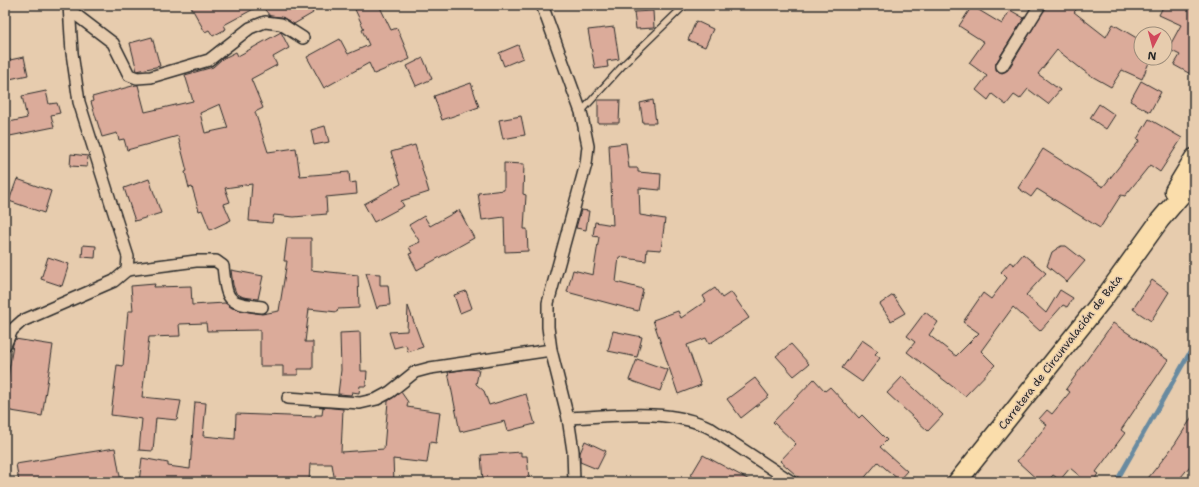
<svg xmlns="http://www.w3.org/2000/svg" width="1199" height="487" viewBox="0 0 1199 487" font-family="'Shantell Sans',sans-serif">
  <rect width="100%" height="100%" fill="#e7ccae"/>
  <filter id="ink" filterUnits="userSpaceOnUse"><feTurbulence type="fractalNoise" baseFrequency=".025" numOctaves="2"/><feDisplacementMap in="SourceGraphic" scale="8" xChannelSelector="R" yChannelSelector="G"/><feConvolveMatrix kernelMatrix="1 2 1 2 8 2 1 2 1" color-interpolation-filters="sRGB"/></filter>
  <g filter="url(#ink)">
    <g fill="none" stroke-linecap="round" stroke-linejoin="round">
      <polyline stroke="#678aa0" stroke-width="4.5" points="1116,482 1194,345"/>
    </g>
    <g fill="#dbab9a" stroke="#2b2b2b" fill-rule="evenodd">
      <polygon points="190,5 261,5 224,25 226,29 213,36 209,30 205,32"/>
      <polygon points="261,5 309,5 313,13 294,24 282,17 270,16"/>
      <polygon points="353,5 379,5 391,30 397,28 410,59 374,74 369,63 324,88 307,57 340,39 348,54 369,45 362,30 364,29"/>
      <polygon points="1047,5 1081,5 1074,12 1106,37 1113,24 1140,40 1135,48 1141,50 1141,58 1151,58 1142,79 1122,70 1111,87 1088,74 1057,50 1038,74 1060,90 1048,104 1028,89 1020,99 1014,95 1006,105 992,94 988,100 976,90 987,76 969,63 984,42 959,26 972,6 1002,24 1010,10 1024,18 996,63 996,70 1002,73 1008,70"/>
      <polygon points="1164,5 1194,5 1194,76 1174,65 1180,55 1168,49 1181,25 1159,15"/>
      <polygon points="653,11 654,28 636,29 634,12"/>
      <polygon points="696,21 713,29 705,47 688,40"/>
      <polygon points="614,27 619,59 607,61 608,67 595,69 588,30"/>
      <path d="M281,32L289,48L273,57L277,65L251,79L263,108L255,112L268,152L296,148L300,176L349,172L350,183L356,182L357,194L326,197L327,214L294,217L274,215L272,223L249,221L252,184L225,188L230,202L224,204L231,220L210,230L202,210L199,211L192,187L189,188L185,172L187,171L178,136L127,150L124,139L119,140L117,133L102,137L91,102L93,101L92,97L136,85H138L145,112L193,101L185,75L213,67L222,59L236,52L238,56ZM220,104L228,128L205,133L200,113Z"/>
      <polygon points="152,37 160,66 137,71 130,43"/>
      <polygon points="518,45 523,58 504,66 499,53"/>
      <polygon points="24,57 28,75 5,80 5,61"/>
      <polygon points="423,58 432,79 416,86 407,66"/>
      <polygon points="1141,81 1161,92 1150,112 1130,101"/>
      <polygon points="471,83 479,107 442,120 434,96"/>
      <polygon points="46,91 49,104 57,103 60,113 51,115 54,127 5,137 5,123 27,118 22,96"/>
      <polygon points="598,100 620,100 619,123 598,123"/>
      <polygon points="653,100 656,123 643,123 640,103"/>
      <polygon points="1099,104 1115,115 1106,129 1090,118"/>
      <polygon points="521,116 525,135 503,139 499,120"/>
      <polygon points="1149,119 1182,138 1160,172 1150,165 1125,196 1121,195 1100,228 1037,189 1031,197 1018,188 1043,149 1103,187 1140,140 1137,139"/>
      <polygon points="325,126 329,142 314,145 311,130"/>
      <polygon points="626,143 629,168 638,168 638,172 661,174 660,190 639,188 640,215 665,219 661,250 647,249 646,261 619,257 616,282 643,289 638,311 567,292 573,270 593,275 599,237 593,236 595,222 613,225 609,145"/>
      <polygon points="415,145 429,192 401,201 404,206 374,222 364,204 401,184 391,152"/>
      <polygon points="71,154 88,156 87,167 70,166"/>
      <polygon points="504,163 524,164 523,194 526,195 524,229 527,229 528,251 505,252 504,217 482,220 478,193 504,190"/>
      <polygon points="17,179 51,191 44,213 9,201"/>
      <polygon points="149,179 161,213 135,221 124,188"/>
      <polygon points="459,210 474,238 417,270 409,254 412,253 409,247 420,242 409,225 424,216 430,226"/>
      <polygon points="581,210 589,211 586,230 576,228"/>
      <polygon points="287,238 311,238 311,270 358,275 359,308 338,309 337,312 309,309 305,342 313,342 313,369 298,369 298,375 283,375 283,366 260,366 260,330 207,331 206,323 179,324 180,336 149,337 142,397 181,401 177,420 156,418 153,451 139,450 142,419 111,415 117,365 123,366 128,311 133,311 131,286 155,284 154,287 191,286 192,305 225,303 232,308 249,312 262,314 279,311 287,261 284,261"/>
      <polygon points="83,245 96,246 95,258 82,257"/>
      <polygon points="1061,246 1066,246 1085,261 1067,282 1047,266 1052,252"/>
      <polygon points="1023,254 1046,273 1026,295 1046,313 1060,290 1073,298 1067,307 1063,305 1040,331 1013,307 981,351 995,365 965,396 907,352 915,342 907,336 925,312 938,322 929,335 956,356 979,333 963,322 983,293 991,299 1007,278 1001,272 1010,262 1014,265"/>
      <polygon points="48,257 69,264 62,286 41,279"/>
      <polygon points="231,270 263,276 258,299 243,297 236,293 233,285"/>
      <polygon points="366,273 380,274 380,285 388,285 390,305 379,306 377,309"/>
      <polygon points="1152,280 1169,292 1151,321 1133,309"/>
      <polygon points="715,288 722,298 731,292 749,318 709,344 706,338 687,345 701,385 678,394 653,320 678,311 681,318 706,301 703,296"/>
      <polygon points="466,291 472,308 460,313 454,295"/>
      <polygon points="893,295 905,313 891,321 880,304"/>
      <polygon points="408,306 423,347 408,352 406,345 394,348 389,332 407,331"/>
      <polygon points="1113,323 1168,360 1121,430 1125,433 1096,472 1099,474 1092,482 1087,482 1070,468 1060,480 1053,475 1047,482 1040,482 1017,461 1047,425 1039,419 1047,410 1052,414 1070,392 1066,389"/>
      <polygon points="613,331 642,337 637,357 608,351"/>
      <polygon points="360,332 361,371 367,371 366,386 360,386 359,393 352,392 351,395 338,394 341,370 340,333"/>
      <polygon points="15,339 53,345 42,416 5,410 5,397 13,344"/>
      <polygon points="862,340 878,351 875,354 880,358 862,382 842,368"/>
      <polygon points="791,344 809,364 794,376 776,356"/>
      <polygon points="637,359 668,370 660,391 629,380"/>
      <polygon points="468,369 479,370 476,384 484,391 489,405 526,394 535,424 508,431 505,421 460,432 448,372"/>
      <polygon points="902,377 943,415 928,431 887,393"/>
      <polygon points="755,378 769,396 741,418 727,399"/>
      <polygon points="814,379 825,391 830,387 859,418 862,415 887,440 880,447 907,471 899,480 878,462 861,482 804,482 780,461 796,444 773,422"/>
      <polygon points="401,392 408,402 407,407 440,412 436,443 430,442 427,463 393,459 394,482 335,482 332,464 310,464 309,482 139,482 142,458 168,463 168,466 190,469 195,402 206,403 203,436 235,439 236,414 315,417 315,415 322,415 323,407 343,409 341,452 384,449 388,401"/>
      <polygon points="1194,414 1194,461 1177,482 1145,482 1175,444"/>
      <polygon points="585,441 606,451 597,469 580,462 580,453"/>
      <polygon points="115,448 121,482 19,482 16,464"/>
      <polygon points="521,452 521,456 527,456 529,479 524,479 524,482 483,482 481,455"/>
      <polygon points="703,455 753,482 687,482"/>
    </g>
    <g fill="none" stroke-linecap="round" stroke-linejoin="round">
      <defs>
        <g id="lane">
          <polyline points="581,112 625,63 684,6"/>
          <polyline points="963,480 975,482"/>
        </g>
        <g id="street">
          <polyline points="542,5 581,112 588,146 586,164 548,303 548,327 551,350 568,418 573,451 574,482"/>
          <polyline points="71,11 113,43 129,75 137,78 151,77 209,60 250,28 265,22 281,24 303,38"/>
          <polyline points="1002,66 1040,5"/>
          <path d="M127,270L196,261H216L223,266C227,301 226,303 262,307"/>
          <polyline points="5,345 12,330 22,321 114,281 127,270 128,257 79,102 72,53 69,5"/>
          <polyline points="288,398 360,403 377,399 390,392 415,372 430,368 551,350"/>
          <path d="M568,418C613,416 670,408 710,428L792,482"/>
        </g>
        <g id="primary">
          <polyline points="1174,191 1194,158"/>
          <polyline points="957,482 1104,298 1160,220 1194,180"/>
        </g>
      </defs>
      <use href="#lane" stroke="#2b2b2b" stroke-width="8"/>
      <use href="#street" stroke="#2b2b2b" stroke-width="14"/>
      <use href="#primary" stroke="#2b2b2b" stroke-width="21"/>
      <use href="#lane" stroke="#e7ccae" stroke-width="5.5"/>
      <use href="#street" stroke="#e7ccae" stroke-width="11"/>
      <use href="#primary" stroke="#faddab" stroke-width="18"/>
    </g>
  </g>
  <g text-anchor="middle" stroke-width="3" stroke-linejoin="round" paint-order="stroke">
    <g font-size="11" fill="#2b2b2b" stroke="#e7ccae">
      <text transform="translate(1060 352) rotate(-52)" y="4">Carretera de Circunvalación de Bata</text>
    </g>
  </g>
  <rect width="1199" height="487" fill="none" stroke="#e7ccae" stroke-width="20"/>
  <rect x="10" y="10" width="1179" height="467" fill="none" stroke="#2b2b2b" stroke-width="1.5" filter="url(#ink)"/>
  <g transform="translate(1153 46) rotate(186)"><circle r="19" fill="#e7ccae" stroke="#9c8c7a"/>
  <path d="M0-3L7 15L0 10L-7 15Z" fill="#d1495b"/>
  <text y="-6" font-size="11" font-weight="bold" text-anchor="middle" fill="#2b2b2b">N</text>
  </g>
</svg>
